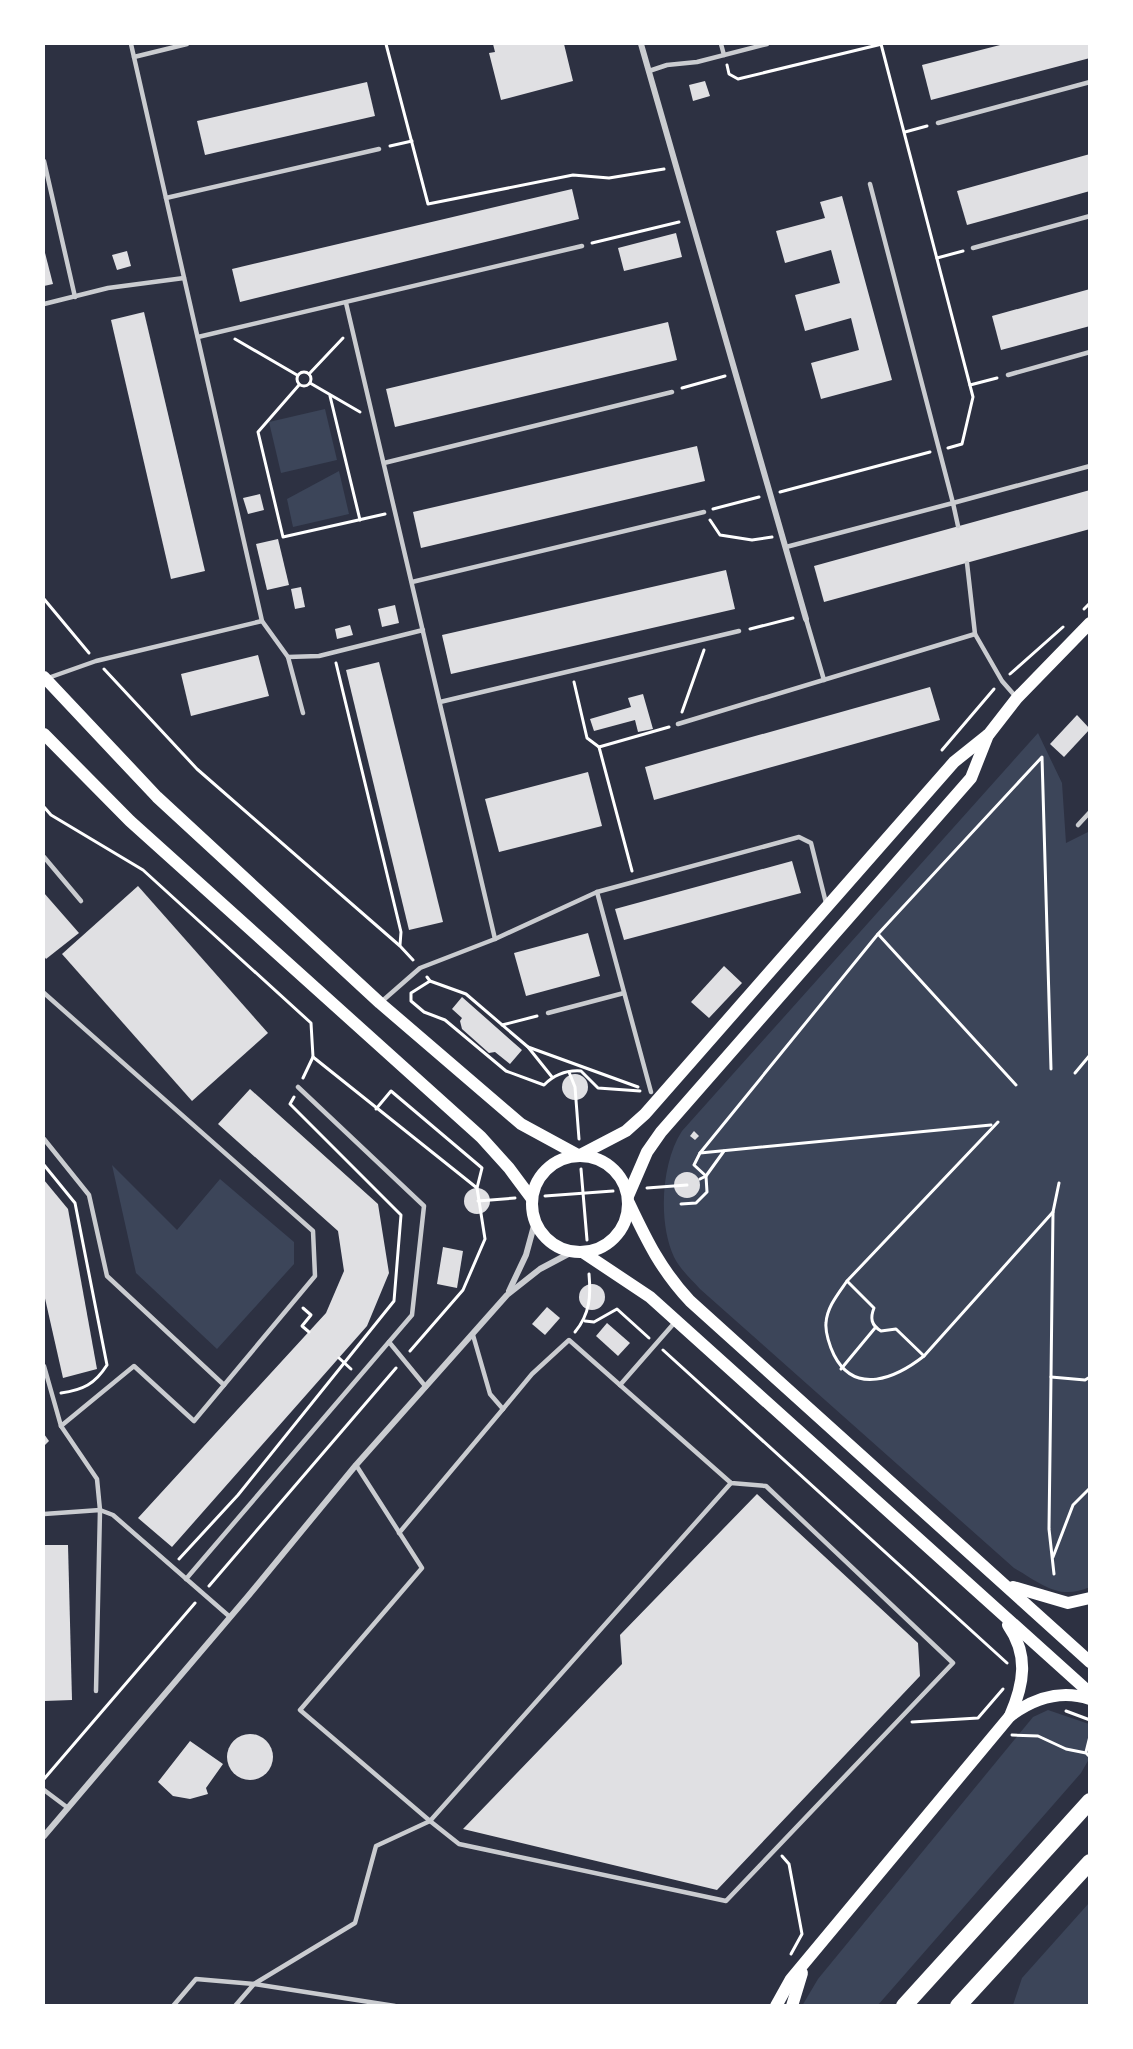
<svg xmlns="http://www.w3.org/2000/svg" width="1133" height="2049" viewBox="0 0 1133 2049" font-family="Raleway,sans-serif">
  <rect width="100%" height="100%" fill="#2d3142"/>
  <g fill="#3c4559">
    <polygon points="325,409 337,460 281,473 269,422"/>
    <polygon points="339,471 349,514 293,527 287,499"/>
    <path d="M1038,733L1062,783L1066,843L1090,831V1587C1058,1601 1041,1583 1014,1568L700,1289C691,1279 680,1269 674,1257C658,1223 661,1163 682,1131Z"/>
    <polygon points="112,1165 177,1230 220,1179 294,1242 294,1264 217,1349 136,1273"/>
    <polygon points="1048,1710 1089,1724 1089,1759 1081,1773 878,2005 802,2006 818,1979 1033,1717"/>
    <polygon points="1089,1903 1089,2005 1013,2005 1022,1978"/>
  </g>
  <g fill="#e0e0e3">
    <polygon points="493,44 564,44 573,81 501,100 489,53 495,52"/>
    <polygon points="1004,44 1090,44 1090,58 931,100 922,65"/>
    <polygon points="705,81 710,96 693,101 689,85"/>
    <polygon points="367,82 375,116 205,155 197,121"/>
    <polygon points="1090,154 1090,191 967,225 957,191"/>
    <polygon points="572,189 579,219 240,302 232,269"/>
    <polygon points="842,196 892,380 821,399 811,363 859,350 851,318 805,331 795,295 840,283 831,250 785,263 776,231 825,218 820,202"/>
    <polygon points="676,233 682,257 624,271 618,248"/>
    <polygon points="44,249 53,284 44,286"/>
    <polygon points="127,251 131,266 117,270 112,255"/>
    <polygon points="1090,289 1090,326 1001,350 992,316"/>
    <polygon points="144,312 205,571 171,579 111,320"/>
    <polygon points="668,322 677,360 395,427 386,389"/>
    <polygon points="697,446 705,481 421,548 413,512"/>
    <polygon points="1090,490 1090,529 824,602 814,566"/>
    <polygon points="260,494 264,510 248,514 243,498"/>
    <polygon points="278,539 289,585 267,590 256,544"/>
    <polygon points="726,570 735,609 451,674 442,635"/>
    <polygon points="301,587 305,607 295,609 291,589"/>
    <polygon points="395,605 399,623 382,627 378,609"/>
    <polygon points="350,625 353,635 337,639 335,629"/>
    <polygon points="258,655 269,696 191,716 181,674"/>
    <polygon points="379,662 443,922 409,930 346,670"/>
    <polygon points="930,687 940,720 654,800 645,767"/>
    <polygon points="643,694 653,729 638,732 635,720 594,731 590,719 631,707 628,698"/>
    <polygon points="1077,715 1090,729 1064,757 1050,744"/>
    <polygon points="588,772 602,826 499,852 485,799"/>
    <polygon points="792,861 801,893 624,940 615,909"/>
    <polygon points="138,886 268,1033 192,1101 62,954"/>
    <polygon points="44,893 79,933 46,959 44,956"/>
    <polygon points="588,933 600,976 526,996 514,953"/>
    <polygon points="724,966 742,983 709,1018 691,1002"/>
    <polygon points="462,997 522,1050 510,1064 495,1052 489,1053 462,1029 460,1021 462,1018 452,1009"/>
    <circle cx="575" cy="1087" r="13"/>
    <polygon points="250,1089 378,1204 389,1273 367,1326 172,1547 138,1518 326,1313 344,1271 338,1231 218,1124"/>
    <polygon points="694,1131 699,1136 695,1140 690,1136"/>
    <circle cx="687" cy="1185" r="13"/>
    <polygon points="44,1180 68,1209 97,1369 63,1378 44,1294"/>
    <circle cx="477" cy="1201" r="13"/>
    <polygon points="443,1247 463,1251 457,1288 437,1284"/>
    <circle cx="592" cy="1297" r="13"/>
    <polygon points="547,1307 560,1318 545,1335 532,1324"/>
    <polygon points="607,1323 630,1343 618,1356 596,1336"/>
    <polygon points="44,1434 49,1441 44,1446"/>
    <polygon points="757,1494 918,1643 920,1676 717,1890 463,1829 622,1664 620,1635"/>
    <polygon points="44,1545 68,1545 72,1700 44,1701"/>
    <circle cx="250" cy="1757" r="23"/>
    <polygon points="190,1741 223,1764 206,1788 208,1794 190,1799 173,1796 158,1782"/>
  </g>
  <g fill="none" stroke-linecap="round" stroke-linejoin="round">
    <g stroke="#fff" stroke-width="3">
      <polyline points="386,44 428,204 573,175 609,178 664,169"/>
      <polyline points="881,44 973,397 962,444 948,448"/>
      <polyline points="727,65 729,74 738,79 882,44"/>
      <polyline points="905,132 927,126"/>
      <polyline points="390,146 412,141"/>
      <polyline points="592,243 679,222"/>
      <polyline points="937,258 963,251"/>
      <polyline points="235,339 297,375"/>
      <circle cx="304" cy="379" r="7"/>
      <polyline points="309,374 343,338"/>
      <polyline points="310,383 360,412"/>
      <polyline points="299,385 258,432 283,537 385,514"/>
      <polyline points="970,385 997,378"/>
      <polyline points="682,388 725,376"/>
      <polyline points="330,396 360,520"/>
      <polyline points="780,492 930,452"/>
      <polyline points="713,509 759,497"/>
      <polyline points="710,520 720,535 752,540 772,537"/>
      <polyline points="44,599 89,653"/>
      <polyline points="1084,609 1090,603"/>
      <polyline points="750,629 793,618"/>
      <polyline points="336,663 401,932 400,945"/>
      <polyline points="104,669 197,769 400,946 413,960"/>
      <polyline points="1010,674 1063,627"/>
      <polyline points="574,682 587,738 599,747"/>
      <polyline points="682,712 704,650"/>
      <polyline points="942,750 994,689"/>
      <polyline points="44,807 51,815 143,870 311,1023 313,1057 303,1078"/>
      <polyline points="632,871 599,747 669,727"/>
      <polyline points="878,934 1016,1085"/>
      <polyline points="427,977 430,981 466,994 528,1047 552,1077"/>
      <path d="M430,981L411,993V1001L424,1012L445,1020L506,1071L544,1085C554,1075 567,1070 581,1071L598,1088L640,1091"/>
      <polyline points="502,1025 537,1016"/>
      <polyline points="528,1047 638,1087"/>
      <polyline points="313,1057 477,1188 485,1239 463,1290 410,1351"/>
      <polyline points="569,1072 575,1087 579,1139"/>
      <polyline points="1075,1073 1090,1055"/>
      <polyline points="376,1109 391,1091 482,1168 477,1188"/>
      <path d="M998,1122L847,1281C838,1294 827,1307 826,1323C825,1332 830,1347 834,1355C855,1396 896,1378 924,1356L1053,1212"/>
      <polyline points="700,1153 878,934 1042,757 1051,1069"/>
      <path d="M44,1165L75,1203L107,1365C95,1384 83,1390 61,1393"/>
      <polyline points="581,1169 587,1240"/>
      <polyline points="700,1179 706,1176 724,1151"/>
      <polyline points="647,1188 687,1185"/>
      <polyline points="545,1196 613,1191"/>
      <polyline points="478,1201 515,1198"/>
      <polyline points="681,1204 696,1203 707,1192 706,1176 694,1165 700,1153 991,1125"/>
      <path d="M847,1281L874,1308C870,1318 871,1325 881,1331L896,1329L924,1356"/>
      <polyline points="303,1308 311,1315 302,1326 309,1332"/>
      <polyline points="585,1321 594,1322 617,1309 649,1338"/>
      <path d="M575,1332C590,1314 591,1296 589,1274"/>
      <polyline points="663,1350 1007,1663"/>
      <polyline points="339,1358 351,1369"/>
      <polyline points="841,1369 875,1328"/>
      <polyline points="1051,1377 1085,1380 1090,1377"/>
      <polyline points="1053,1557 1073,1505 1090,1488"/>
      <polyline points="179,1559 238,1495 394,1301 401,1215 290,1104 294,1097"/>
      <polyline points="1054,1574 1049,1529 1051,1377 1053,1212 1059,1183"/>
      <polyline points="209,1586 396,1368"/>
      <polyline points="1066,1711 1090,1720"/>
      <polyline points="912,1722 978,1718 1003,1689"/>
      <polyline points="1012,1735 1038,1736 1066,1749 1086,1753 1090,1757"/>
      <polyline points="1086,1752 1090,1736"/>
      <polyline points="1090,1759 1090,1766"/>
      <polyline points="44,1779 195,1603"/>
      <polyline points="782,1856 789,1864 802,1934 791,1954"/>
    </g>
    <g stroke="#caccd0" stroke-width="4.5">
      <polyline points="131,44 262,621 288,657 303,713"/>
      <polyline points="721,44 724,55"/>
      <polyline points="134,57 187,44"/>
      <polyline points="649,71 667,65 697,62 767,44"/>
      <polyline points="938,123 1090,82"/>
      <polyline points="44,161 75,297"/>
      <polyline points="870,184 953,503 1090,466"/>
      <polyline points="166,198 379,149"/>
      <polyline points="973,248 1090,216"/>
      <polyline points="346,303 495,939"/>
      <polyline points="44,304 108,288 184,278"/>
      <polyline points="198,337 582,246"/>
      <polyline points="1008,375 1090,352"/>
      <polyline points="384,463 672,392"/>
      <polyline points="786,547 953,503 958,526"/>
      <polyline points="967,563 975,634 1002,681 1016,697"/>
      <polyline points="412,582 704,512"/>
      <polyline points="806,619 824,680"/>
      <polyline points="288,657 319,656 423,630"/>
      <polyline points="48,678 96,661 262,621"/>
      <polyline points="440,702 739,631"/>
      <polyline points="678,724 975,634"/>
      <polyline points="1078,825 1090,812"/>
      <polyline points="44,857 81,901"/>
      <polyline points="597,892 651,1092"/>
      <polyline points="44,993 313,1231 315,1276 194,1421 134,1366 61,1426"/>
      <polyline points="380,1003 420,968 495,939 597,892 799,837 811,843 826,903"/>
      <polyline points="548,1013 624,993"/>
      <polyline points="44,1139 89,1195 107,1276 224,1385"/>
      <polyline points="389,1342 426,1387"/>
      <polyline points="44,1366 61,1426 97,1479 100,1510 96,1691"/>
      <polyline points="620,1385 676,1321"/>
      <polyline points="356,1465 422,1568 300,1710 430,1821 731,1483"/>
      <polyline points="44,1514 100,1510 113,1515 230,1617"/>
      <polyline points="399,1533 503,1409"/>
      <polyline points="186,1579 412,1315 424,1206 298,1087"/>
      <polyline points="44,1790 68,1808"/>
      <polyline points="173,2006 196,1979 254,1984 395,2006"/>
      <polyline points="235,2006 254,1984 355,1923 376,1846 430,1821 459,1844 726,1901 953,1663 766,1486 731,1483 569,1340 532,1374 503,1409 490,1394 473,1335"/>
    </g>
    <g stroke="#caccd0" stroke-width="6">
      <polyline points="641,44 806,619"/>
      <polyline points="509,1291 526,1255 535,1222"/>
      <polyline points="44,1836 249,1595 356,1465 507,1295 540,1269 572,1252"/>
    </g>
    <g stroke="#fff" stroke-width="12">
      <polyline points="44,677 157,797 380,1003 521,1124 578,1155"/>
      <polyline points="44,734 130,821 481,1137 509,1168 532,1199"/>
      <polyline points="580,1155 626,1131 645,1114 954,762 989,734 1017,698 1090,623"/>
      <circle cx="580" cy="1204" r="48"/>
      <polyline points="628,1196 647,1152 661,1132 971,778 988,735"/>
      <path d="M629,1203C647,1241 661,1270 690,1301L1090,1662"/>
      <polyline points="584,1253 650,1297 1090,1693"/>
      <polyline points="1013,1587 1068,1603 1090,1598"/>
      <path d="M1008,1625C1029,1655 1024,1684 1010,1716"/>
      <path d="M776,2006L791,1979L1010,1716C1034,1698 1060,1689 1090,1699"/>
      <polyline points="792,2006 802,1973"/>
    </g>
    <g stroke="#fff" stroke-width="16">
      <polyline points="904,2006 1090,1801"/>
      <polyline points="958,2006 1090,1862"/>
    </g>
  </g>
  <rect width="1133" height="2049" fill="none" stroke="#ffffff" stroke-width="90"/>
</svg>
